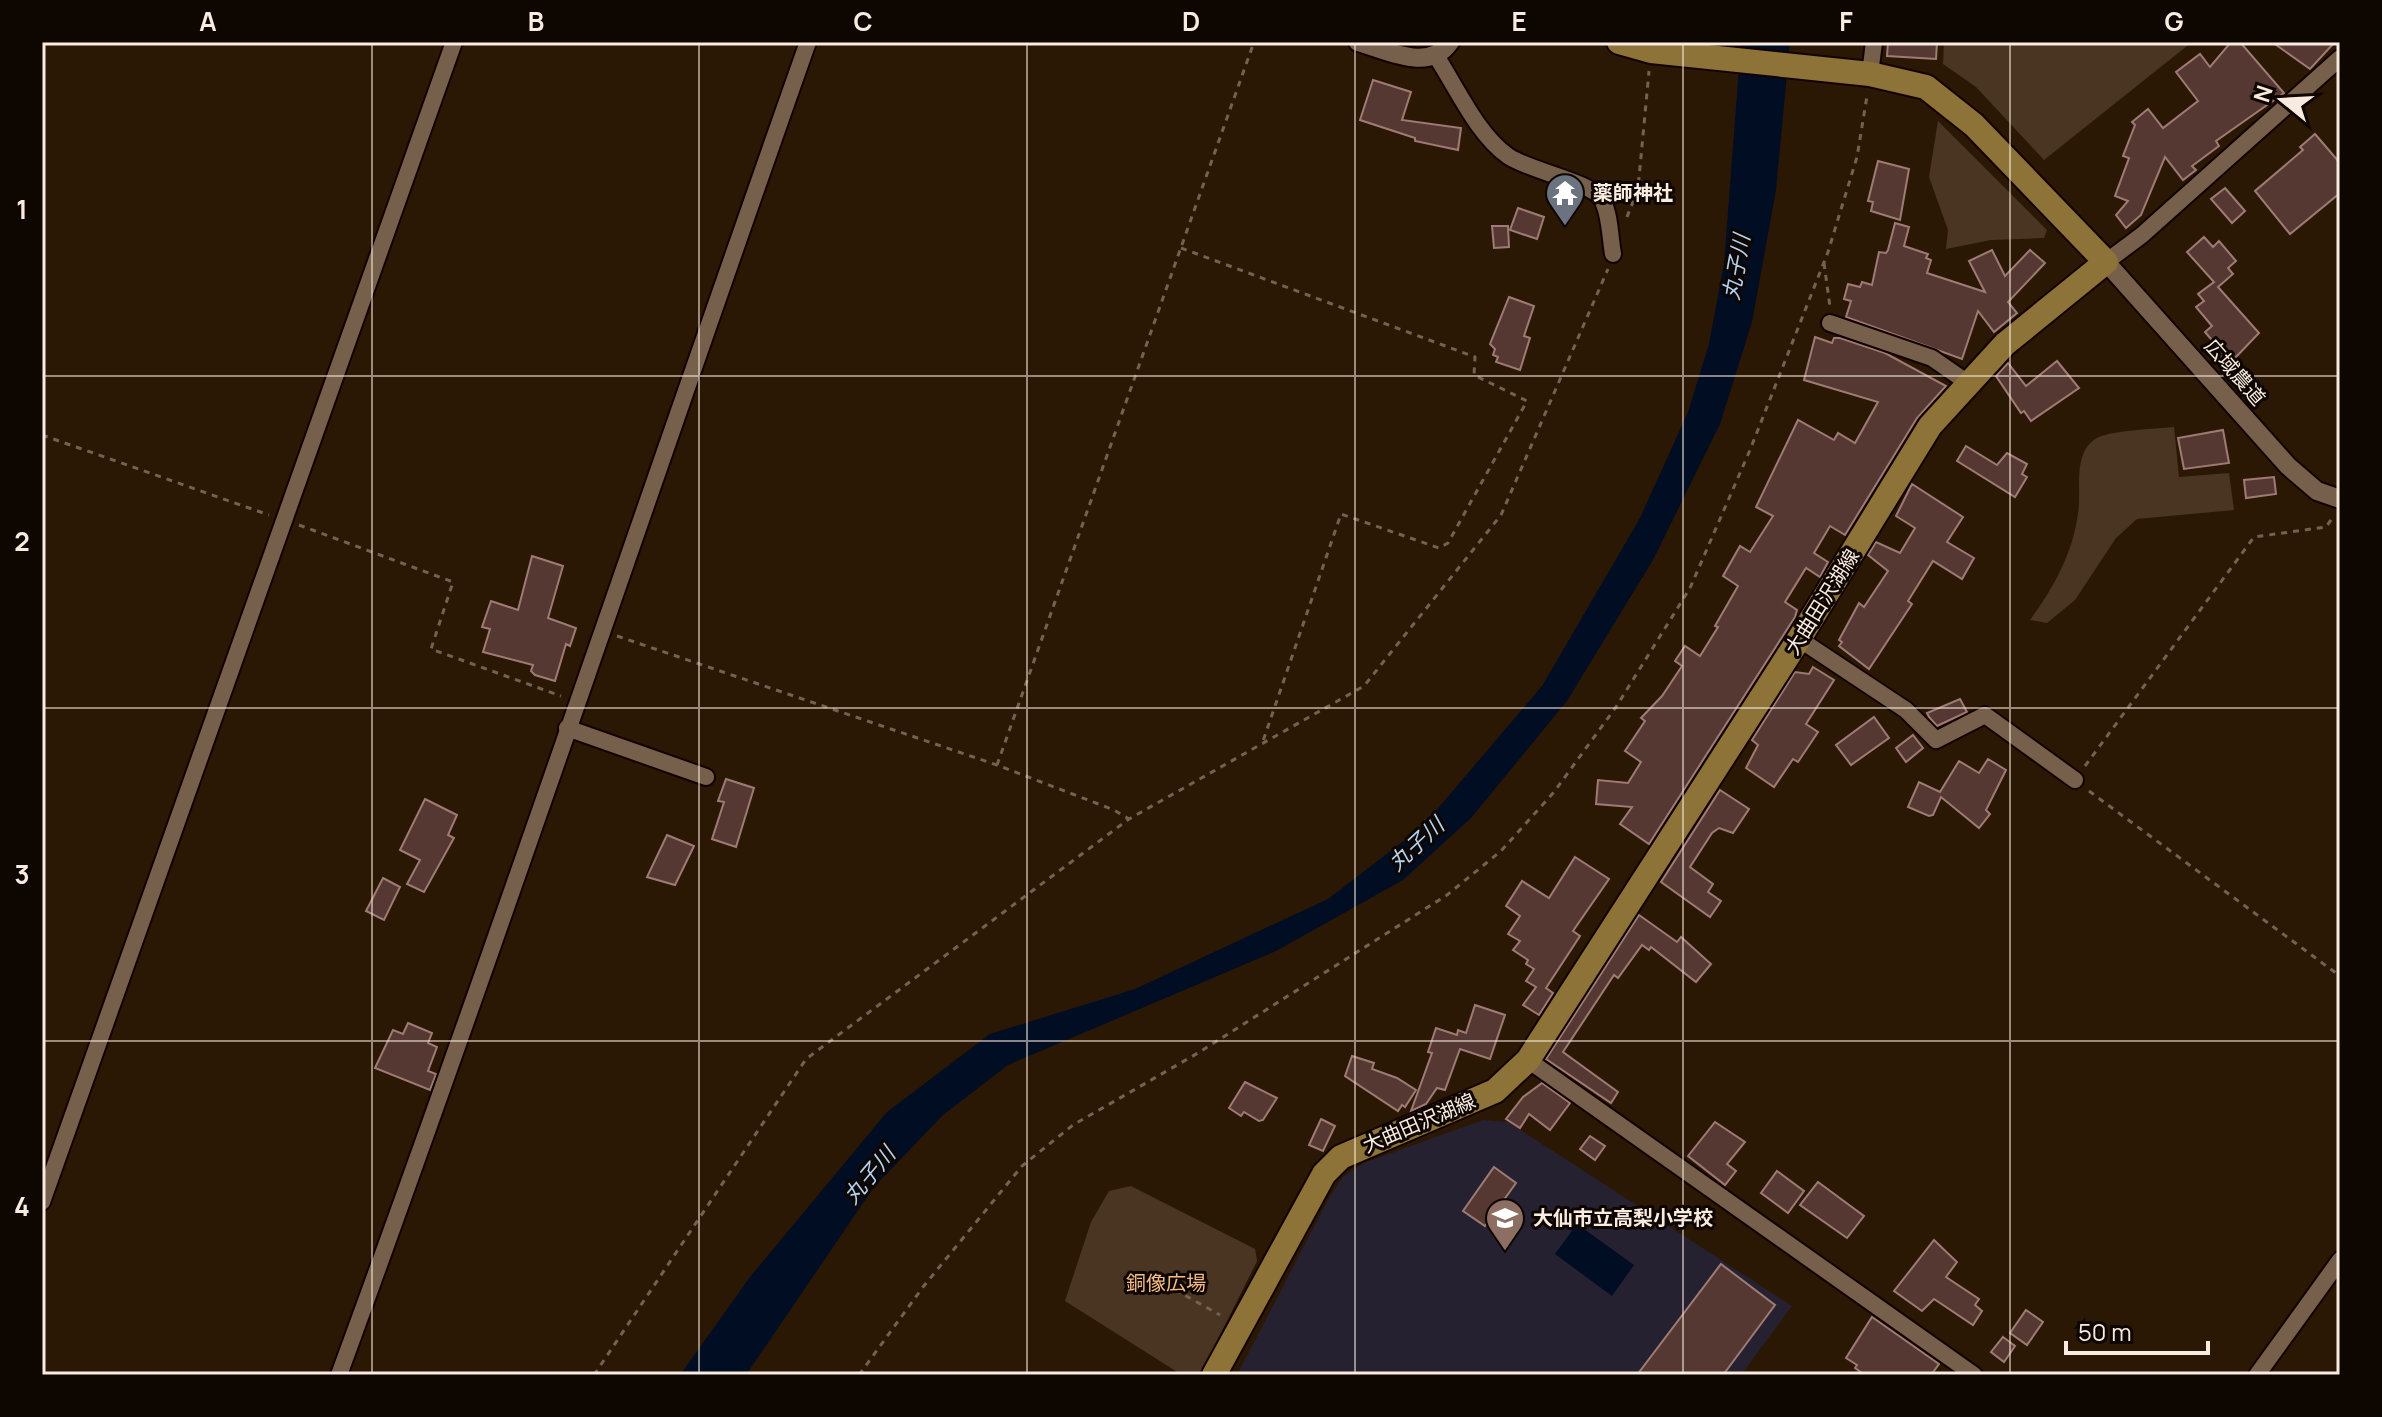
<svg xmlns="http://www.w3.org/2000/svg" width="2382" height="1417" viewBox="0 0 2382 1417" font-family="Manrope,'Noto Sans JP',sans-serif">
  <rect width="100%" height="100%" fill="#2b1804"/>
  <polygon fill="#262131" points="1483,1120 1508,1122 1792,1306 1741,1375 1237,1375 1329,1198 1343,1177 1364,1163"/>
  <g fill="#493521">
    <polygon points="1944,42 2192,42 2044,160 1976,87 1943,64"/>
    <polygon points="1938,121 2047,230 2044,238 1991,240 1946,249 1948,230 1929,177"/>
    <path d="M2174,427L2179,477L2229,473L2234,510L2137,519L2116,538L2075,600L2047,623L2030,620C2054,587 2072,555 2078,514C2082,491 2072,455 2095,439C2109,430 2156,429 2174,427Z"/>
    <polygon points="1131,1186 1255,1249 1257,1261 1200,1375 1182,1375 1065,1301 1091,1222 1109,1191"/>
  </g>
  <g fill="#000d22">
    <polygon points="1741,42 1790,42 1776,190 1752,322 1720,424 1653,560 1567,701 1471,818 1403,880 1276,951 1008,1065 943,1115 874,1187 746,1375 680,1375 750,1277 887,1112 990,1034 1135,989 1328,899 1423,826 1542,686 1640,518 1688,412 1709,344 1724,264"/>
    <polygon points="1577,1224 1634,1265 1612,1296 1555,1254"/>
  </g>
  <g fill="#563833" stroke="#9e7b75" stroke-width="2">
    <polygon points="1888,42 1937,42 1936,59 1887,56"/>
    <polygon points="2231,42 2240,42 2284,93 2216,141 2219,146 2192,166 2196,170 2183,180 2165,157 2141,215 2126,228 2116,215 2128,201 2115,196 2129,158 2123,156 2135,125 2132,122 2148,109 2163,128 2198,101 2176,72 2200,54 2210,67"/>
    <polygon points="2272,42 2335,42 2310,69"/>
    <polygon points="1373,80 1411,92 1402,120 1461,128 1458,150 1415,141 1415,138 1360,120"/>
    <polygon points="2315,134 2340,163 2340,193 2290,234 2255,191 2303,150 2300,147"/>
    <polygon points="1878,161 1909,169 1900,220 1871,211 1873,202 1868,201"/>
    <polygon points="2225,188 2245,211 2232,223 2211,199"/>
    <polygon points="1518,208 1544,217 1537,239 1510,230"/>
    <polygon points="1895,223 1909,227 1904,246 1928,254 1926,258 1931,260 1927,273 1985,292 1969,261 1992,250 2005,276 2030,250 2045,263 2008,302 2017,313 1994,332 1978,311 1962,359 1846,317 1851,301 1844,299 1848,284 1860,287 1862,282 1872,285 1879,252 1886,253 1888,250"/>
    <polygon points="1492,226 1508,226 1509,247 1494,248"/>
    <polygon points="2204,237 2213,247 2219,241 2236,261 2228,268 2233,274 2218,287 2259,333 2235,358 2214,361 2211,339 2205,332 2212,326 2196,307 2204,301 2198,294 2214,282 2187,252"/>
    <polygon points="1509,297 1534,306 1524,336 1530,338 1520,370 1496,362 1498,357 1493,355 1495,349 1490,344"/>
    <polygon points="1815,337 1832,343 1834,338 1840,338 1885,353 1946,386 1917,418 1845,535 1830,526 1814,553 1828,562 1820,577 1806,568 1785,602 1797,610 1795,617 1649,844 1620,824 1632,807 1596,804 1598,780 1628,783 1641,762 1625,751 1645,721 1641,718 1662,696 1682,666 1675,661 1685,646 1700,656 1718,627 1715,626 1738,586 1723,576 1740,546 1750,552 1773,516 1756,507 1798,420 1834,440 1838,433 1855,443 1878,402 1804,380"/>
    <polygon points="2057,361 2079,388 2031,421 2024,411 2021,413 1996,376 2008,363 2026,386"/>
    <polygon points="2223,430 2229,463 2184,469 2178,438"/>
    <polygon points="1966,446 1997,465 2007,453 2027,464 2022,474 2027,477 2015,497 1957,461"/>
    <polygon points="2274,477 2276,494 2246,498 2244,480"/>
    <polygon points="1912,484 1963,517 1947,542 1974,558 1962,579 1933,561 1908,601 1912,604 1869,669 1839,646 1842,642 1839,640 1859,603 1864,607 1888,571 1868,555 1876,542 1900,553 1915,528 1896,516"/>
    <polygon points="532,556 563,566 548,618 576,628 570,646 566,644 555,681 535,675 531,671 533,665 483,652 490,629 482,627 491,601 518,610"/>
    <polygon points="1813,667 1834,680 1806,724 1818,732 1798,762 1793,759 1774,787 1746,768 1758,745 1752,740 1795,672 1809,674"/>
    <polygon points="1960,699 1967,712 1937,726 1929,717 1927,713"/>
    <polygon points="1874,717 1889,738 1851,765 1836,745"/>
    <polygon points="1913,735 1923,748 1906,762 1896,748"/>
    <polygon points="1988,759 2006,770 1986,810 1990,814 1979,828 1941,797 1933,815 1929,816 1908,807 1919,782 1940,792 1959,761 1979,773"/>
    <polygon points="726,779 754,788 736,847 712,839 724,802 718,801"/>
    <polygon points="1720,790 1749,809 1733,833 1719,828 1712,833 1690,867 1713,884 1708,892 1721,901 1710,917 1661,882"/>
    <polygon points="425,799 457,815 448,835 454,838 424,892 407,884 420,860 400,850"/>
    <polygon points="667,835 694,846 675,885 647,877"/>
    <polygon points="1575,857 1609,879 1573,931 1580,936 1546,988 1553,993 1539,1015 1523,1005 1536,987 1526,981 1534,969 1526,964 1528,960 1513,950 1520,941 1508,934 1520,916 1506,906 1522,881 1549,898"/>
    <polygon points="383,878 400,887 384,920 366,911"/>
    <polygon points="1639,915 1677,942 1681,937 1711,964 1696,982 1651,947 1649,950 1642,945 1618,978 1614,975 1563,1052 1618,1092 1611,1103 1546,1059"/>
    <polygon points="1475,1005 1505,1015 1490,1059 1460,1049 1445,1090 1437,1088 1426,1104 1411,1111 1432,1053 1428,1052 1436,1028 1457,1035 1458,1030 1466,1033"/>
    <polygon points="408,1023 432,1033 428,1043 437,1047 428,1071 436,1074 430,1090 375,1068 393,1030 403,1034"/>
    <polygon points="1352,1056 1374,1063 1372,1069 1397,1078 1416,1090 1405,1107 1402,1105 1398,1111 1345,1076"/>
    <polygon points="1245,1082 1277,1098 1263,1120 1259,1121 1244,1112 1241,1116 1229,1108"/>
    <polygon points="1542,1083 1570,1103 1550,1130 1529,1114 1520,1128 1506,1119 1523,1097"/>
    <polygon points="1321,1119 1335,1126 1323,1151 1309,1145"/>
    <polygon points="1715,1122 1745,1142 1727,1164 1736,1171 1725,1185 1688,1156"/>
    <polygon points="1590,1136 1605,1146 1595,1160 1580,1149"/>
    <polygon points="1494,1167 1516,1183 1485,1226 1463,1211"/>
    <polygon points="1777,1171 1804,1191 1788,1213 1761,1193"/>
    <polygon points="1818,1182 1864,1216 1847,1238 1800,1205"/>
    <polygon points="1934,1240 1957,1262 1946,1277 1979,1299 1975,1305 1982,1311 1973,1325 1934,1299 1922,1311 1894,1291"/>
    <polygon points="1721,1264 1775,1305 1723,1375 1637,1375"/>
    <polygon points="2026,1310 2043,1322 2027,1345 2010,1333"/>
    <polygon points="1872,1317 1939,1364 1931,1375 1865,1375 1855,1368 1857,1365 1846,1358"/>
    <polygon points="2003,1337 2015,1346 2004,1362 1991,1352"/>
  </g>
  <g fill="none" stroke-linecap="round" stroke-linejoin="round">
    <defs>
      <g id="minor">
        <path d="M1436,56C1457,88 1477,134 1508,156C1529,171 1593,182 1602,200C1610,213 1610,238 1613,254"/>
        <polyline points="1870,74 1874,42"/>
        <polyline points="2106,262 2142,235 2340,58"/>
        <polyline points="1830,323 1932,358 1968,383"/>
        <polyline points="1799,639 1906,710 1936,740 1985,715 2075,780"/>
        <polyline points="567,728 706,777"/>
        <polyline points="1528,1060 1974,1375"/>
        <polyline points="42,1202 454,42"/>
        <path d="M339,1375C501,933 651,486 808,42"/>
        <polyline points="2257,1375 2340,1260"/>
      </g>
      <g id="tertiary">
        <path d="M1358,42C1387,50 1429,73 1450,42"/>
        <polyline points="2106,262 2288,466 2317,491 2340,499"/>
      </g>
      <polyline id="primary" points="1214,1375 1324,1174 1341,1157 1495,1091 1528,1060 1799,639 1930,426 2005,344 2106,262 1974,125 1926,87 1870,74 1651,51 1619,42"/>
    </defs>
    <use href="#minor" stroke="#130300" stroke-width="20"/>
    <use href="#tertiary" stroke="#130300" stroke-width="22"/>
    <use href="#primary" stroke="#130300" stroke-width="28"/>
    <g stroke="#736251" stroke-width="3" stroke-dasharray="6 6" stroke-linecap="butt">
      <polyline points="1627,217 1638,189 1649,71"/>
      <polyline points="1181,248 1475,357 1474,375 1527,401 1448,543 1439,548 1341,514 1263,741"/>
      <polyline points="1824,263 1830,307"/>
      <polyline points="42,435 269,515"/>
      <polyline points="299,525 453,582 431,649 561,696"/>
      <polyline points="617,636 997,765 1114,810 1129,819"/>
      <polyline points="997,765 1254,42"/>
      <polyline points="2085,766 2254,537 2326,527 2333,517"/>
      <polyline points="2089,791 2340,976"/>
      <polyline points="1154,1278 1220,1315"/>
      <polyline points="594,1375 806,1059 1129,819 1364,686 1501,515 1608,269"/>
      <polyline points="859,1375 923,1287 1022,1166 1073,1125 1198,1053 1447,895 1501,851 1554,792 1616,707 1690,588 1750,450 1828,252 1857,157 1867,96"/>
    </g>
    <use href="#minor" stroke="#77604b" stroke-width="16"/>
    <use href="#tertiary" stroke="#77604b" stroke-width="18"/>
    <use href="#primary" stroke="#8d7337" stroke-width="24"/>
  </g>
  <path fill="none" stroke="#f9ebdf" stroke-width="2" stroke-opacity="0.55" d="M372,42V1375M699,42V1375M1027,42V1375M1355,42V1375M1683,42V1375M2010,42V1375M42,376H2340M42,708H2340M42,1041H2340"/>
  <defs>
    <symbol id="temple-pin" viewBox="-11 -11 22 30"><path d="M0 17L-7.5 6A9.5 9.5 0 1 1 7.5 6Z" fill="#6b7280" stroke="#0d0601"/><path d="M0-6L5-2H3V0L6.5 2.5H4V6H1.5V3h-3V6H-4V2.5H-6.5L-3 0V-2H-5Z" fill="#fff"/></symbol>
    <symbol id="school-pin" viewBox="-11 -11 22 30"><path d="M0 17L-7.5 6A9.5 9.5 0 1 1 7.5 6Z" fill="#8d6e63" stroke="#0d0601"/><path d="M0-5L7-2L0 1L-7-2ZM-4 1L0 2.5L4 1V4Q0 6-4 4Z" fill="#fff"/></symbol>
  </defs>
  <g fill-rule="evenodd">
    <use href="#temple-pin" x="1543" y="171" width="44" height="60"/>
    <use href="#school-pin" x="1483" y="1196" width="44" height="60"/>
  </g>
  <g text-anchor="middle" stroke-width="6" stroke-linejoin="round" paint-order="stroke">
    <g font-size="20" font-weight="bold" fill="#f9ebdf" stroke="#0d0601" text-anchor="start">
      <text x="1593" y="200">薬師神社</text>
      <text x="1533" y="1225">大仙市立高梨小学校</text>
    </g>
    <g font-size="20" fill="#f9ebdf" stroke="#0d0601">
      <text transform="translate(2235 372) rotate(49)" y="7">広域農道</text>
      <text transform="translate(1822 602) rotate(-58)" y="7">大曲田沢湖線</text>
      <text transform="translate(1419 1123) rotate(-23)" y="7">大曲田沢湖線</text>
    </g>
    <g font-size="20" fill="#f6bc85" stroke="#0d0601">
      <text x="1166" y="1290">銅像広場</text>
    </g>
    <g font-size="22" font-style="italic" fill="#b1d2f3" stroke="#0d0601">
      <text transform="translate(1736 267) rotate(-80)" y="8">丸子川</text>
      <text transform="translate(1416 844) rotate(-43)" y="8">丸子川</text>
      <text transform="translate(869 1175) rotate(-50)" y="8">丸子川</text>
    </g>
  </g>
  <rect width="2382" height="1417" fill="none" stroke="#0d0601" stroke-width="88"/>
  <g transform="translate(2282 100) rotate(288)" stroke="#0d0601" stroke-width="6" paint-order="stroke">
  <path d="M0-6L14 30L0 20L-14 30Z" fill="#f9ebdf"/>
  <text y="-12" font-size="22" font-weight="bold" text-anchor="middle" fill="#f9ebdf">N</text>
  </g>
  <path d="M2066 1341v12h142v-12" fill="none" stroke="#f9ebdf" stroke-width="4"/>
  <text x="2078" y="1341" font-size="24" fill="#f9ebdf" stroke="#0d0601" stroke-width="6" paint-order="stroke">50 m</text>
  <rect x="44" y="44" width="2294" height="1329" fill="none" stroke="#f9ebdf" stroke-width="3"/>
  <g font-size="26" text-anchor="middle" font-weight="bold" fill="#f9ebdf">
    <text x="208" y="31">A</text>
    <text x="536" y="31">B</text>
    <text x="863" y="31">C</text>
    <text x="1191" y="31">D</text>
    <text x="1519" y="31">E</text>
    <text x="1846" y="31">F</text>
    <text x="2174" y="31">G</text>
    <text x="22" y="219">1</text>
    <text x="22" y="551">2</text>
    <text x="22" y="884">3</text>
    <text x="22" y="1216">4</text>
  </g>
</svg>
